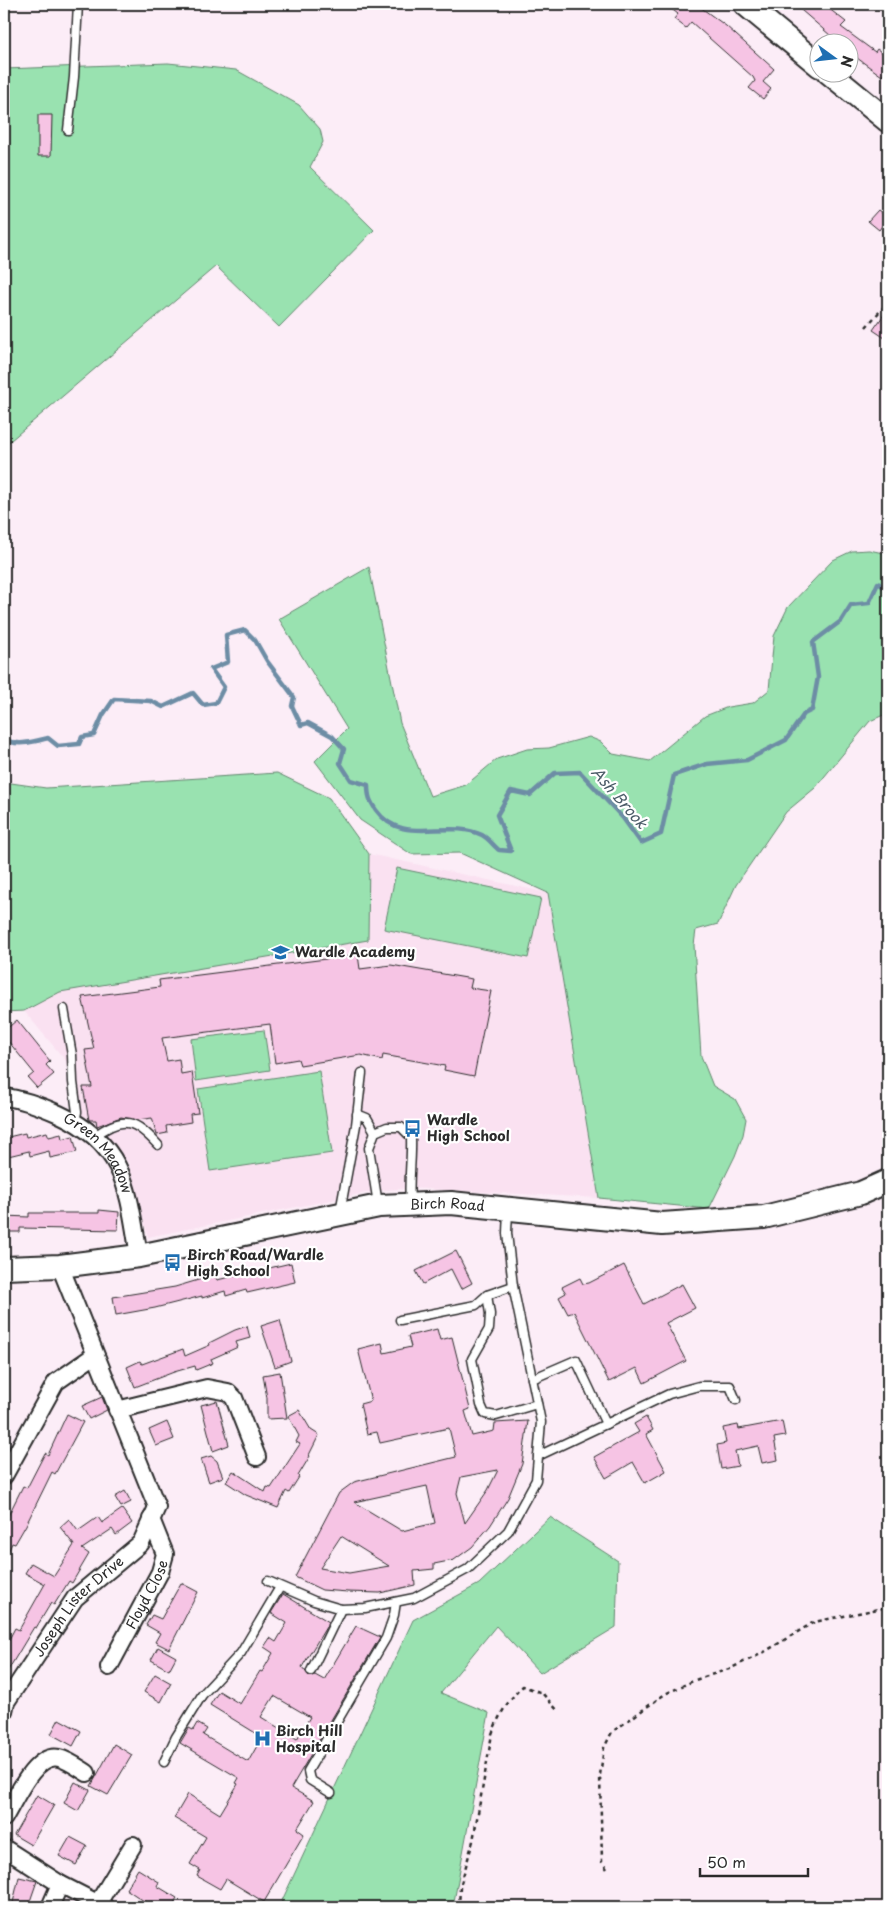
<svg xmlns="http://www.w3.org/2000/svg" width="892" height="1911" viewBox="0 0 892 1911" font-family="'Playpen Sans',sans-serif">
  <rect width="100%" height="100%" fill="#fcedf7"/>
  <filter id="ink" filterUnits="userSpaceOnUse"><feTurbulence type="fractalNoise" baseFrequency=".02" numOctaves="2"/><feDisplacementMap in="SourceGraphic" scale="10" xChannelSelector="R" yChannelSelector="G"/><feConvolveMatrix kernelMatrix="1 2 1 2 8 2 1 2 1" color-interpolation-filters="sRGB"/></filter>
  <g filter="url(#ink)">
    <polygon fill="#fae1f1" points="277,773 329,798 369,854 548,893 599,1198 409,1188 376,1191 148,1237 128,1162 81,1123 66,1061 24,1011 4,1012 4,782 46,788"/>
    <g fill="#99e2b0" stroke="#62866e">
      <polygon points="168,63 236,70 299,105 320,129 323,142 310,167 374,230 279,327 216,266 4,446 4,69"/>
      <polygon points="869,550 888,554 888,713 870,721 815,788 786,812 736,885 718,924 696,930 694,945 701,1056 713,1086 735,1099 746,1119 743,1135 735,1156 709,1209 599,1198 548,893 460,853 411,854 360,820 315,761 347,729 279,619 369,567 400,723 430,796 466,785 497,759 527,749 549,748 589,737 601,742 613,754 650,761 705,716 728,707 753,703 769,690 774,636 788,607 833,560 852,551"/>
      <polygon points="277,773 329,798 369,854 368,940 60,992 24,1011 4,1012 4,782 46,788"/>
      <polygon points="397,868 541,898 528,958 384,929"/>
      <polygon points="264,1030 270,1070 196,1081 191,1039"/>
      <polygon points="319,1071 332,1153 210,1171 198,1089"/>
      <polygon points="550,1517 618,1561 616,1627 540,1673 496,1626 441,1693 489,1713 453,1907 279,1907 413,1620 479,1584"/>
    </g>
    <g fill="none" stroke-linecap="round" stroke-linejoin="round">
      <path stroke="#6d8da5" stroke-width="4.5" d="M4,738C15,748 36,741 48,738L58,746L79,744L82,737L94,735L103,715L114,699L151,701L163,707L193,693L203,705L216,703L224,687L211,669L228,662L226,635L245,630L255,640L267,661L294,697L292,706L301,725L308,723L332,736L344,749L340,763L351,780L368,785C368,797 370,801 376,810C402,847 447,818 482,835C488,838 494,846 499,850L511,851L497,815L511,791L530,795L555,773L580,772L623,818L641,843L661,834L674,775L707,764L747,760L786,740L804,714L812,710L818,677L813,642L841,621L851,605L869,603L878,583L888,590"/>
    </g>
    <g fill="#f6c4e4" stroke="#2b2b2b" fill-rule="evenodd">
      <polygon points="665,4 696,4 726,26 774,69 763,82 771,89 763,99 749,88 755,81 753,77 691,22 686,28 674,19 678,14"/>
      <polygon points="794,4 823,4 846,22 841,27 875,52 877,49 888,57 888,67 882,76 850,53 850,42 838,42"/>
      <polygon points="38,115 52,115 51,156 38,156"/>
      <polygon points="878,210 888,218 879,230 868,221"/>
      <polygon points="888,309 888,340 873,330"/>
      <polygon points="358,955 360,969 391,965 472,979 470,988 491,991 474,1076 444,1070 445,1066 383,1055 382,1060 361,1055 300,1065 298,1059 275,1063 270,1024 162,1038 167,1061 179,1059 181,1074 192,1072 198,1113 190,1114 191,1122 166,1126 167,1133 157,1135 152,1118 137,1120 121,1117 97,1126 96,1120 89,1120 83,1087 92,1087 85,1050 94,1049 82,997 160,987 159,980"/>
      <polygon points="17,1020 50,1061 46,1065 54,1074 37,1088 28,1078 34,1073 4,1036 4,1031"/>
      <polygon points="47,1132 49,1137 61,1134 62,1139 73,1136 77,1152 50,1158 49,1151 30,1156 29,1151 4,1157 4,1138 25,1133 26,1137"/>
      <polygon points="99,1210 119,1212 118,1230 20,1228 20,1232 4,1232 4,1216 29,1217 29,1213 99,1213"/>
      <polygon points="456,1251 472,1283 461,1289 451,1269 423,1284 416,1271"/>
      <polygon points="291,1263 295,1282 247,1293 246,1290 226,1296 225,1291 202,1298 202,1296 155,1308 116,1315 113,1297 175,1287 215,1275 217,1280"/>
      <polygon points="624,1265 644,1304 682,1284 695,1308 666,1323 686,1361 644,1383 637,1368 609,1382 574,1312 568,1314 559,1297 566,1293 562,1287 580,1278 583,1284 589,1283"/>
      <polygon points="280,1320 291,1361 275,1367 261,1326"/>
      <polygon points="247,1326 250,1338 236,1342 238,1347 211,1359 213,1363 196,1370 195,1366 174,1372 135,1387 127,1367 140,1361 142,1364 183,1349 185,1356 210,1345 209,1343 235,1330"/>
      <path d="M437,1329L440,1340L452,1337L470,1409L465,1411L472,1436L494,1431L495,1423L528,1421L522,1464L508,1498L490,1526L472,1547L454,1560L434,1564V1569L414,1571L415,1585L380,1593L348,1592L322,1590L295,1577L339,1493L354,1482L456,1457L449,1428L380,1443L377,1432L367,1434L360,1404L371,1401L358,1349L382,1343L384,1353L411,1347L408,1336ZM498,1470L488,1490L465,1523L457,1493L461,1477ZM427,1486L435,1523L402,1531L354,1502ZM341,1536L389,1566L349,1573L320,1568Z"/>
      <polygon points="280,1372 287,1418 267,1419 267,1398 263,1375"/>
      <polygon points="102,1397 107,1410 89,1419 82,1406"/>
      <polygon points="217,1401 229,1445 213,1451 201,1405"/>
      <polygon points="299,1410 311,1430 319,1435 309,1455 310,1456 298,1476 299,1477 289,1493 286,1491 278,1508 246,1495 226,1482 233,1471 265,1492 267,1487 271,1488 300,1444 296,1442 299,1436 288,1416"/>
      <polygon points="67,1414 83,1422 55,1474 52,1472 26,1525 15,1544 12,1543 4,1561 4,1524 23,1486 27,1488 45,1453 48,1455"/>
      <polygon points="646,1417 653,1430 646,1434 666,1471 645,1483 633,1462 606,1478 594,1457 639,1432 634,1424"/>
      <polygon points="782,1421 785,1436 774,1438 778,1460 762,1463 758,1446 735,1451 738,1466 721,1469 717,1445 726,1443 723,1428 738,1425 739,1429"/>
      <polygon points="167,1422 174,1439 156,1446 149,1430"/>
      <polygon points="211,1456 217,1461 223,1477 209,1482 201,1459"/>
      <polygon points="125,1491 131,1502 121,1507 115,1497"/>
      <polygon points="122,1509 132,1523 116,1535 112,1529 82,1549 89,1554 79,1571 72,1583 69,1581 54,1605 51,1603 36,1628 34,1627 4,1677 4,1645 6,1645 15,1628 19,1630 45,1584 25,1573 31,1563 54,1576 74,1545 60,1527 69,1519 78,1531 98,1517 102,1523"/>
      <polygon points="181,1583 198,1592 169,1649 155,1642 160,1633 146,1625 152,1615 161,1619"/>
      <path d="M283,1594L329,1622L302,1667L309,1676L315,1675L324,1680L356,1626L380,1637L291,1788L314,1801L297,1829L304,1834L264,1902L226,1879L220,1889L197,1876L200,1870L190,1864L206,1837L174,1818L188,1794L220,1814L238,1784L236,1783L239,1778L180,1743L189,1728L193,1730L197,1723L207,1729L203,1735L248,1762L262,1737L210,1705L219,1691L240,1704L260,1671L262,1672L273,1653L264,1647L270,1638L276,1642L287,1623L271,1613ZM274,1696L310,1717L297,1739L261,1717Z"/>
      <polygon points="158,1647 176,1657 169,1670 151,1660"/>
      <polygon points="155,1674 171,1683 161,1702 144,1692"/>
      <polygon points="59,1719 81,1731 73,1746 51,1734"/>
      <polygon points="114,1744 132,1755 108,1795 91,1786"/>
      <polygon points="75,1782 90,1790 78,1811 64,1803"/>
      <polygon points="37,1795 54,1805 31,1845 14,1835"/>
      <polygon points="70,1837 87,1846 76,1865 59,1856"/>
      <polygon points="138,1869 159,1882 157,1886 177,1898 171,1907 153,1907 126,1889"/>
      <polygon points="19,1877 37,1881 28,1907 12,1907"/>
    </g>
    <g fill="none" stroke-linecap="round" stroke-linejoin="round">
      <defs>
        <g id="lane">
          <polyline points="68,130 74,77 78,4"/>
          <polyline points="64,1009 72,1055 73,1082 77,1112 75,1122"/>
          <polyline points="357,1114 367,1118 375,1132"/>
          <path d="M95,1136C124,1114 136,1121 158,1145"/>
          <path d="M378,1204L369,1148L375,1132L387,1127H401L411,1137C412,1159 408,1181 410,1203"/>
          <polyline points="340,1212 356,1125 362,1073"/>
          <polyline points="487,1295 490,1314 489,1329 472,1359 481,1405 485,1414 496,1416 537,1404"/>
          <polyline points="400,1320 476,1305 487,1295 513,1286"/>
          <polyline points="532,1379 576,1360 606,1424 538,1456"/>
          <polyline points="606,1424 669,1394 699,1386 730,1386 736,1400"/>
          <polyline points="268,1581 314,1601 341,1609 365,1608 414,1598 468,1569 508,1531 536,1480 541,1422 513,1286 507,1233 508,1210"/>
          <polyline points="311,1671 341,1609"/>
          <polyline points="164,1762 176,1737 202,1695 241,1653 280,1587"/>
          <polyline points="331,1793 310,1780 308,1771 386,1638 394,1615 396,1602"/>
        </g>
        <g id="street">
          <path id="s1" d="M4,1097C23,1099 41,1106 59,1114C126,1145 128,1190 139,1256"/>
          <polyline points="117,1410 207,1388 228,1392 234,1398 257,1457"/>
          <polyline points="4,1476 56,1382 95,1355"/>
          <path id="s2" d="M109,1667L160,1572L165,1554L151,1519"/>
          <path id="s3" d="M4,1711L6,1702L75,1598L141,1543L157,1507L60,1266"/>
          <path d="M4,1818C15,1800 35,1752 59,1758C68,1760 79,1768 87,1773"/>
          <polyline points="4,1848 60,1884 105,1907"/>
          <polyline points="98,1903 133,1845"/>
          <polyline points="50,1907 60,1884"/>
        </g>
        <g id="secondary">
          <polyline points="745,4 820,66"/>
          <polyline points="828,72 888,121"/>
          <path id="s4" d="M4,1268L60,1266L139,1256L379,1206L451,1203L662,1224L764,1217L861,1193L888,1181"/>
        </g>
      </defs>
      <use href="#lane" stroke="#2b2b2b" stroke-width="11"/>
      <use href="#street" stroke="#2b2b2b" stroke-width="20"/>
      <use href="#secondary" stroke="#2b2b2b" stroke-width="26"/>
      <g stroke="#2b2b2b" stroke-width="2.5" stroke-dasharray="4 4" stroke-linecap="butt">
        <polyline points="866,327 888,302"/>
        <polyline points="607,1869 602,1862 600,1775 604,1748 612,1732 665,1694 695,1680 729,1669 761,1654 814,1622 888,1607"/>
        <path d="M459,1907L460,1887L473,1841L492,1734C499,1715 508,1700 523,1686L542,1693L559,1712"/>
      </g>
      <use href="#lane" stroke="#fff" stroke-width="8"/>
      <use href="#street" stroke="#fff" stroke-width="16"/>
      <use href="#secondary" stroke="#fff" stroke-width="22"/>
    </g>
  </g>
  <defs>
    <symbol id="school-bare" viewBox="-9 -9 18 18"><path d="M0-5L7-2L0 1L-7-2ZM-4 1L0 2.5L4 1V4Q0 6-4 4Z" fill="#1f6fb2" stroke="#fff" stroke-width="2.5" paint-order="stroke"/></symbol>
    <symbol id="bus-bare" viewBox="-9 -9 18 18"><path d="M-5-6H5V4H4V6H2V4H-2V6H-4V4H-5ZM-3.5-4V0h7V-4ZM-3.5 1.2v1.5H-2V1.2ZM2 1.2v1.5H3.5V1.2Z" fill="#1f6fb2" stroke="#fff" stroke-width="2.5" paint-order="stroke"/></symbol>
    <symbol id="hospital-bare" viewBox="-9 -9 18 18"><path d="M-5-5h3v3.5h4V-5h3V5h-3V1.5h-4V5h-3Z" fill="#1f6fb2" stroke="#fff" stroke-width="2.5" paint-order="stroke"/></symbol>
  </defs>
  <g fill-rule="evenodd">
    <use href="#school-bare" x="268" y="940" width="25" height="25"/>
    <use href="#bus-bare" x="400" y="1116" width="25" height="25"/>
    <use href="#bus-bare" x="160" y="1250" width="25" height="25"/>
    <use href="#hospital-bare" x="250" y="1726" width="25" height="25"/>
  </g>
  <g text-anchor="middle" stroke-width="4.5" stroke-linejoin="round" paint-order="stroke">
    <g font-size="14" font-weight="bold" fill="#2b2b2b" stroke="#fff" text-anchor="start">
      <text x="295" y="957">Wardle Academy</text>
      <text x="427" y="1125">Wardle<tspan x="427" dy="16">High School</tspan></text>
      <text x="187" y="1260">Birch Road/Wardle<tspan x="187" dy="16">High School</tspan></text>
      <text x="276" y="1736">Birch Hill<tspan x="276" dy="16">Hospital</tspan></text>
    </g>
    <g font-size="14" fill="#2b2b2b" stroke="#fff">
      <text dy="5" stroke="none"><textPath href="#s1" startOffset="115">Green Meadow</textPath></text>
      <text dy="5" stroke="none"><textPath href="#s4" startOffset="449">Birch Road</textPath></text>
      <text dy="5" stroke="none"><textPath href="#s2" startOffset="82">Floyd Close</textPath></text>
      <text dy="5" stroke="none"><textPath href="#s3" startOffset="130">Joseph Lister Drive</textPath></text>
    </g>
    <g font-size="15" font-style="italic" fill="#4c5c68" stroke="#fff">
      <text transform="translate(619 798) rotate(49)" y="5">Ash Brook</text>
    </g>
  </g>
  <rect width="892" height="1911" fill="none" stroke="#fff" stroke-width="20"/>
  <rect x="10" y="10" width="872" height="1891" fill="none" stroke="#2b2b2b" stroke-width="2" filter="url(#ink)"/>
  <g transform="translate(834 58) rotate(105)"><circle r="24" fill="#ffffff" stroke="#aaaaaa"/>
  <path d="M0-4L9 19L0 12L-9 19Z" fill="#1f6fb2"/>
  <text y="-8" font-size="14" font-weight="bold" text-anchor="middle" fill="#2b2b2b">N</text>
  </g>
  <path d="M700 1868v8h108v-8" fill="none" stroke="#2b2b2b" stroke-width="2.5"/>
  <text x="707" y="1868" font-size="15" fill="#2b2b2b" stroke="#ffffff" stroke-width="4" paint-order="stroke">50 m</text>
</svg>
